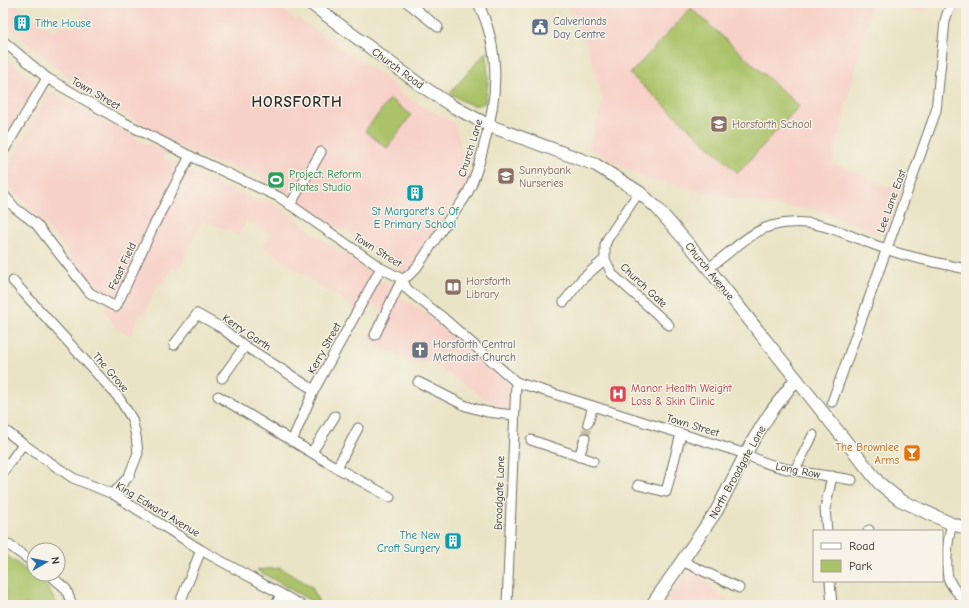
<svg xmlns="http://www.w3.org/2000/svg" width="969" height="608" viewBox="0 0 969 608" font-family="'Comic Neue',sans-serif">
  <rect width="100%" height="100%" fill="#f7f3e8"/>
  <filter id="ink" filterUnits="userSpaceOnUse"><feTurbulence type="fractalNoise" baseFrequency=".025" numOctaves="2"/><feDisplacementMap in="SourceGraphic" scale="8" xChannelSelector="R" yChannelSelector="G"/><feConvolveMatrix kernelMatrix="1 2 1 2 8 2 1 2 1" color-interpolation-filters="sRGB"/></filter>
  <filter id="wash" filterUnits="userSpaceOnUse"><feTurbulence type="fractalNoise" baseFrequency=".012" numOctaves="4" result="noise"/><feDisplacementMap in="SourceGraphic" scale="16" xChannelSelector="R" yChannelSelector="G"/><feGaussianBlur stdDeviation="0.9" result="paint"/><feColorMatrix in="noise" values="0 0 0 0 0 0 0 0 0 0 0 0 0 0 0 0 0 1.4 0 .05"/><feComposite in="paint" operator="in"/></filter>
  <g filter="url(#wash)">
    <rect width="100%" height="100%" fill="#e9e4c5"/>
    <g fill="#f7d1c8">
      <polygon points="3,3 15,3 54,33 62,23 72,29 92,3 274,3 296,20 298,18 389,81 405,97 455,123 469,179 407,275 346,231 327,224 299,204 278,191 277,188 249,171 247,172 224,164 223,166 212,161 212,162 184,149 95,97 46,59 3,22"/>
      <polygon points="566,3 872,3 832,163 902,192 884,236 819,210 757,204 646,179 589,148 603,100 587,46"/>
      <polygon points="884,3 928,3 924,13"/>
      <polygon points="3,55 37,85 26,103 19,109 11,127 3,139"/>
      <polygon points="50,92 134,136 136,139 165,152 163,158 179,165 179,168 262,203 265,198 285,210 293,217 315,235 340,252 343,252 383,282 395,289 402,299 422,310 476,358 499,377 509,382 511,392 507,412 490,402 437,366 427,361 423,367 367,341 384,310 371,303 365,316 353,310 349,306 349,303 318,285 263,246 270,234 248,220 238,235 202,220 179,270 172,266 163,285 158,283 144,315 141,314 131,335 118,330 104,310 111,295 91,287 60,242 15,193 5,179 5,171"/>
      <polygon points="697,573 732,605 663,605 685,575"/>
    </g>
    <g fill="#aac268" stroke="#6a764a">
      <polygon points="691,8 799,106 738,173 630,74"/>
      <path d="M487,51L488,82L485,102C474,111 460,99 450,93Z"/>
      <polygon points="390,99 411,115 387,148 365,131"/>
      <polygon points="3,553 45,584 58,605 3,605"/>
      <polygon points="280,568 312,587 320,605 318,605 257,570"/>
    </g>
  </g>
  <g filter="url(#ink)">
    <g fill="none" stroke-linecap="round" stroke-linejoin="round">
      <polyline stroke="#c3bfa6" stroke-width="9" stroke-dasharray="9 4.5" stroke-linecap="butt" points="585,438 588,423"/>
      <defs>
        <g id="minor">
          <polyline points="408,3 438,27"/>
          <path d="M3,41L47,78L123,122L190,156L279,197L381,268L402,279L407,289L414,295L441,316L516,382L746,454C778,472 817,473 852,480"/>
          <polyline points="3,152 47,78"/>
          <polyline points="639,192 608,238 605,245 605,259 612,274 669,325"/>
          <polyline points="3,194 15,208 36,224 90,293 116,307 154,225 190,156"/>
          <polyline points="290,205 321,152"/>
          <path d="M708,268C729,255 747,233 771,226C817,214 845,236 886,249C910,258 940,263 966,269"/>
          <path d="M402,279L408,276L417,267C428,251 438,235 449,219C455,211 462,203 467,194C475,179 480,162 484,145C498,96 501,50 478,3"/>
          <polyline points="13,281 119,398 132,419 136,436 138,453 129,476 113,494"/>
          <polyline points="564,302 581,280 605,259"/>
          <polyline points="375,335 402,279"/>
          <polyline points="174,345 197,314 220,327 245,346 314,390"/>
          <polyline points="222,378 245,346"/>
          <polyline points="418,382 466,406 487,412 514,415"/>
          <polyline points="218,396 337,468 390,497"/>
          <polyline points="832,402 936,111 945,21 947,14 953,3"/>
          <polyline points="588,423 593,406"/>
          <polyline points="3,429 23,444 73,478 113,494 201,550 301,605"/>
          <polyline points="531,440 593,461"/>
          <polyline points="292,441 314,390 381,268"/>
          <polyline points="312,452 335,416"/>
          <polyline points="579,457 585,438"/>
          <polyline points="337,468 358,428"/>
          <polyline points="795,470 813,435"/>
          <polyline points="3,472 23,444"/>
          <polyline points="638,485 666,492 681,434"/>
          <path d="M952,524C948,537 945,564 948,577C950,586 958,593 964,600"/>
          <polyline points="827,531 825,509 832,476"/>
          <polyline points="868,531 869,530"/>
          <polyline points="3,541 34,563"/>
          <polyline points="682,561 739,588"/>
          <polyline points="49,574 66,589 72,605"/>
          <polyline points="830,581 832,605"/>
          <polyline points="179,605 201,550"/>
          <polyline points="276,605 281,594"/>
          <polyline points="507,605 516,382"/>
        </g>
        <g id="tertiary">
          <polyline points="310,3 419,84 452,106 490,126 596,165 639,192 657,208 697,254 879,483 900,500 952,524 966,528"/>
          <polyline points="652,605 717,510 752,442 771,412 796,379"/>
        </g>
      </defs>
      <use href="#minor" stroke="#6e6c61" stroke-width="11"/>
      <use href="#tertiary" stroke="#6e6c61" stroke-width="14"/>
      <use href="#minor" stroke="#fff" stroke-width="9"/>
      <use href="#tertiary" stroke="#fff" stroke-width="12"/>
    </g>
  </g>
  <defs>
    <symbol id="building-square" viewBox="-11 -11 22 22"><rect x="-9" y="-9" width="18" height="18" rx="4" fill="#0f9aa8" stroke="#f7f3e8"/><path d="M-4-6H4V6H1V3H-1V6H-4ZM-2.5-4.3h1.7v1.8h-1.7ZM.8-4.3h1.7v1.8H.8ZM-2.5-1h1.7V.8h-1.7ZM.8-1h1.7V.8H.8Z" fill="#fff"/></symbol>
    <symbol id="civic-square" viewBox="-11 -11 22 22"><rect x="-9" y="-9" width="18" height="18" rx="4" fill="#5c6f8a" stroke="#f7f3e8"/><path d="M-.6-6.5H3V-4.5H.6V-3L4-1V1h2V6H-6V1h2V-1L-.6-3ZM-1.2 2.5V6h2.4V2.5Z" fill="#fff"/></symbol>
    <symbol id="school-square" viewBox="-11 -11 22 22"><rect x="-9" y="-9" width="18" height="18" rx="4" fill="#8d6e63" stroke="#f7f3e8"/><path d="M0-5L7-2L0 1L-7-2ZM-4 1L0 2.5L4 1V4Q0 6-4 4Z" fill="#fff"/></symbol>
    <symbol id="stadium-square" viewBox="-11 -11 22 22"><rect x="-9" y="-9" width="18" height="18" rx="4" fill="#2e9e5b" stroke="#f7f3e8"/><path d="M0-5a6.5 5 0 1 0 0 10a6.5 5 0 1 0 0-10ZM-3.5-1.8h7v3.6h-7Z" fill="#fff"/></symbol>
    <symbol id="library-square" viewBox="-11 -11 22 22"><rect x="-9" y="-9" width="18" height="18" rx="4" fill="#8d6e63" stroke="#f7f3e8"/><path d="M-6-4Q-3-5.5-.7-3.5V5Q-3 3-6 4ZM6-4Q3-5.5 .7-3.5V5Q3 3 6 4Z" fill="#fff"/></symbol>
    <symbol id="church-square" viewBox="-11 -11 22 22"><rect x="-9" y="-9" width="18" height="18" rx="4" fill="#6b7280" stroke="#f7f3e8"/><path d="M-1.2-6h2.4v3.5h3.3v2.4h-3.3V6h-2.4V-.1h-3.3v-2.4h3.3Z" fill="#fff"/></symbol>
    <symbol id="hospital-square" viewBox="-11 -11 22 22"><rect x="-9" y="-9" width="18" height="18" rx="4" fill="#e0444e" stroke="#f7f3e8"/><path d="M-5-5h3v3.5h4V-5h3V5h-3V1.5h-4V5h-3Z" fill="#fff"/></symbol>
    <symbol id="bar-square" viewBox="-11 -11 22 22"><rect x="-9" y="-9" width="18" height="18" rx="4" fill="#e8710a" stroke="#f7f3e8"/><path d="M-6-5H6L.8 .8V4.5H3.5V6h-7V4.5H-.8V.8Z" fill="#fff"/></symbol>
  </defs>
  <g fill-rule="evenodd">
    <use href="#building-square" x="12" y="13" width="20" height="20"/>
    <use href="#civic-square" x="530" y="17" width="20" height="20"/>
    <use href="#school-square" x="709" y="114" width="20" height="20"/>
    <use href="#school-square" x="496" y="166" width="20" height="20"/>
    <use href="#stadium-square" x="266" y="170" width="20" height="20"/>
    <use href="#building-square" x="405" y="183" width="20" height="20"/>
    <use href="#library-square" x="443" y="277" width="20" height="20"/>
    <use href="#church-square" x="410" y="340" width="20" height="20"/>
    <use href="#hospital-square" x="608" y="384" width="20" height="20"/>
    <use href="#bar-square" x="902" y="443" width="20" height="20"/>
    <use href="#building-square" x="443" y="531" width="20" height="20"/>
  </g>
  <g text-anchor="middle" stroke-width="3" stroke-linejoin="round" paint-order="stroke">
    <g font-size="11" fill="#4e5e75" stroke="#f7f3e8" text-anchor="start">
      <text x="553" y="25">Calverlands<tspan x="553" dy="13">Day Centre</tspan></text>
    </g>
    <g font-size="11" fill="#0d838f" stroke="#f7f3e8" text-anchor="start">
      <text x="35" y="27">Tithe House</text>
      <text x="415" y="215" text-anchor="middle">St Margaret's C Of<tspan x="415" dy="13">E Primary School</tspan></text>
      <text x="440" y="539" text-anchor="end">The New<tspan x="440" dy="13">Croft Surgery</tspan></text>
    </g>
    <g font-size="11" fill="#2b2b2b" stroke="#f7f3e8">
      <text transform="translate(398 68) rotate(36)" y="4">Church Road</text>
      <text transform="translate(96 93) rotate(30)" y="4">Town Street</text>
      <text transform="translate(470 148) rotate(-73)" y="4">Church Lane</text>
      <text transform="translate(891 201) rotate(-70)" y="4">Lee Lane East</text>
      <text transform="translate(378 250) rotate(32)" y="4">Town Street</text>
      <text transform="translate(122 266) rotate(-65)" y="4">Feast Field</text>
      <text transform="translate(710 271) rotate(51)" y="4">Church Avenue</text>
      <text transform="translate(644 285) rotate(43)" y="4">Church Gate</text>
      <text transform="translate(247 332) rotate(34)" y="4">Kerry Garth</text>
      <text transform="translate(324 348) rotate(-61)" y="4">Kerry Street</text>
      <text transform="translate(111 372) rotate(49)" y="4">The Grove</text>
      <text transform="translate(693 425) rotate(17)" y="4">Town Street</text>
      <text transform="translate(798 470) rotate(11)" y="4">Long Row</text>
      <text transform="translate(737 472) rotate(-61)" y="4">North Broadgate Lane</text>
      <text transform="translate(499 493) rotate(-88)" y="4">Broadgate Lane</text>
      <text transform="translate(158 509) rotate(31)" y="4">King Edward Avenue</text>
    </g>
    <g font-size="11" fill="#785e54" stroke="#f7f3e8" text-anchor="start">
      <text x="732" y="128">Horsforth School</text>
      <text x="519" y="174">Sunnybank<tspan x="519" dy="13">Nurseries</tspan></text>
      <text x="466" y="285">Horsforth<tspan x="466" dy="13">Library</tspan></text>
    </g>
    <g font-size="11" fill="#27864d" stroke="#f7f3e8" text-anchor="start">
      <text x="289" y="178">Project: Reform<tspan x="289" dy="13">Pilates Studio</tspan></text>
    </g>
    <g font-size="11" fill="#5b616d" stroke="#f7f3e8" text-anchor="start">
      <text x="433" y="348">Horsforth Central<tspan x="433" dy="13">Methodist Church</tspan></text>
    </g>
    <g font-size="11" fill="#be3a42" stroke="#f7f3e8" text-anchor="start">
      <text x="631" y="392">Manor Health Weight<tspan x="631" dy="13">Loss &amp; Skin Clinic</tspan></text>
    </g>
    <g font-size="11" fill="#c56008" stroke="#f7f3e8" text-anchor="end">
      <text x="899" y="451">The Brownlee<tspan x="899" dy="13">Arms</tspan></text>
    </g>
    <g font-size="15" font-weight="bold" letter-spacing="1" fill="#2b2b2b" stroke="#f7f3e8">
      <text x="297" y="107">HORSFORTH</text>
    </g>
  </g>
  <rect width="969" height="608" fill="none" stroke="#f7f3e8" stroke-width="16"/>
  <rect x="813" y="530" width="130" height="52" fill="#f7f3e8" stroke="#a5a39c"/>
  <rect x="821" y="543" width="20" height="6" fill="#ffffff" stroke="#a5a39c"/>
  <text x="849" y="550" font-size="12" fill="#2b2b2b">Road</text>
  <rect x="821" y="560" width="20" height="12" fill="#aac268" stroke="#a5a39c"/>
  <text x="849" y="570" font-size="12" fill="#2b2b2b">Park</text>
  <g transform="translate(46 562) rotate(81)"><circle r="19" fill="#f7f3e8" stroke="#a5a39c"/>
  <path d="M0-3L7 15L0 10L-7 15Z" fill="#1f6fb2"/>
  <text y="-6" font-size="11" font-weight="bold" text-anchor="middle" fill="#2b2b2b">N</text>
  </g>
</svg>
